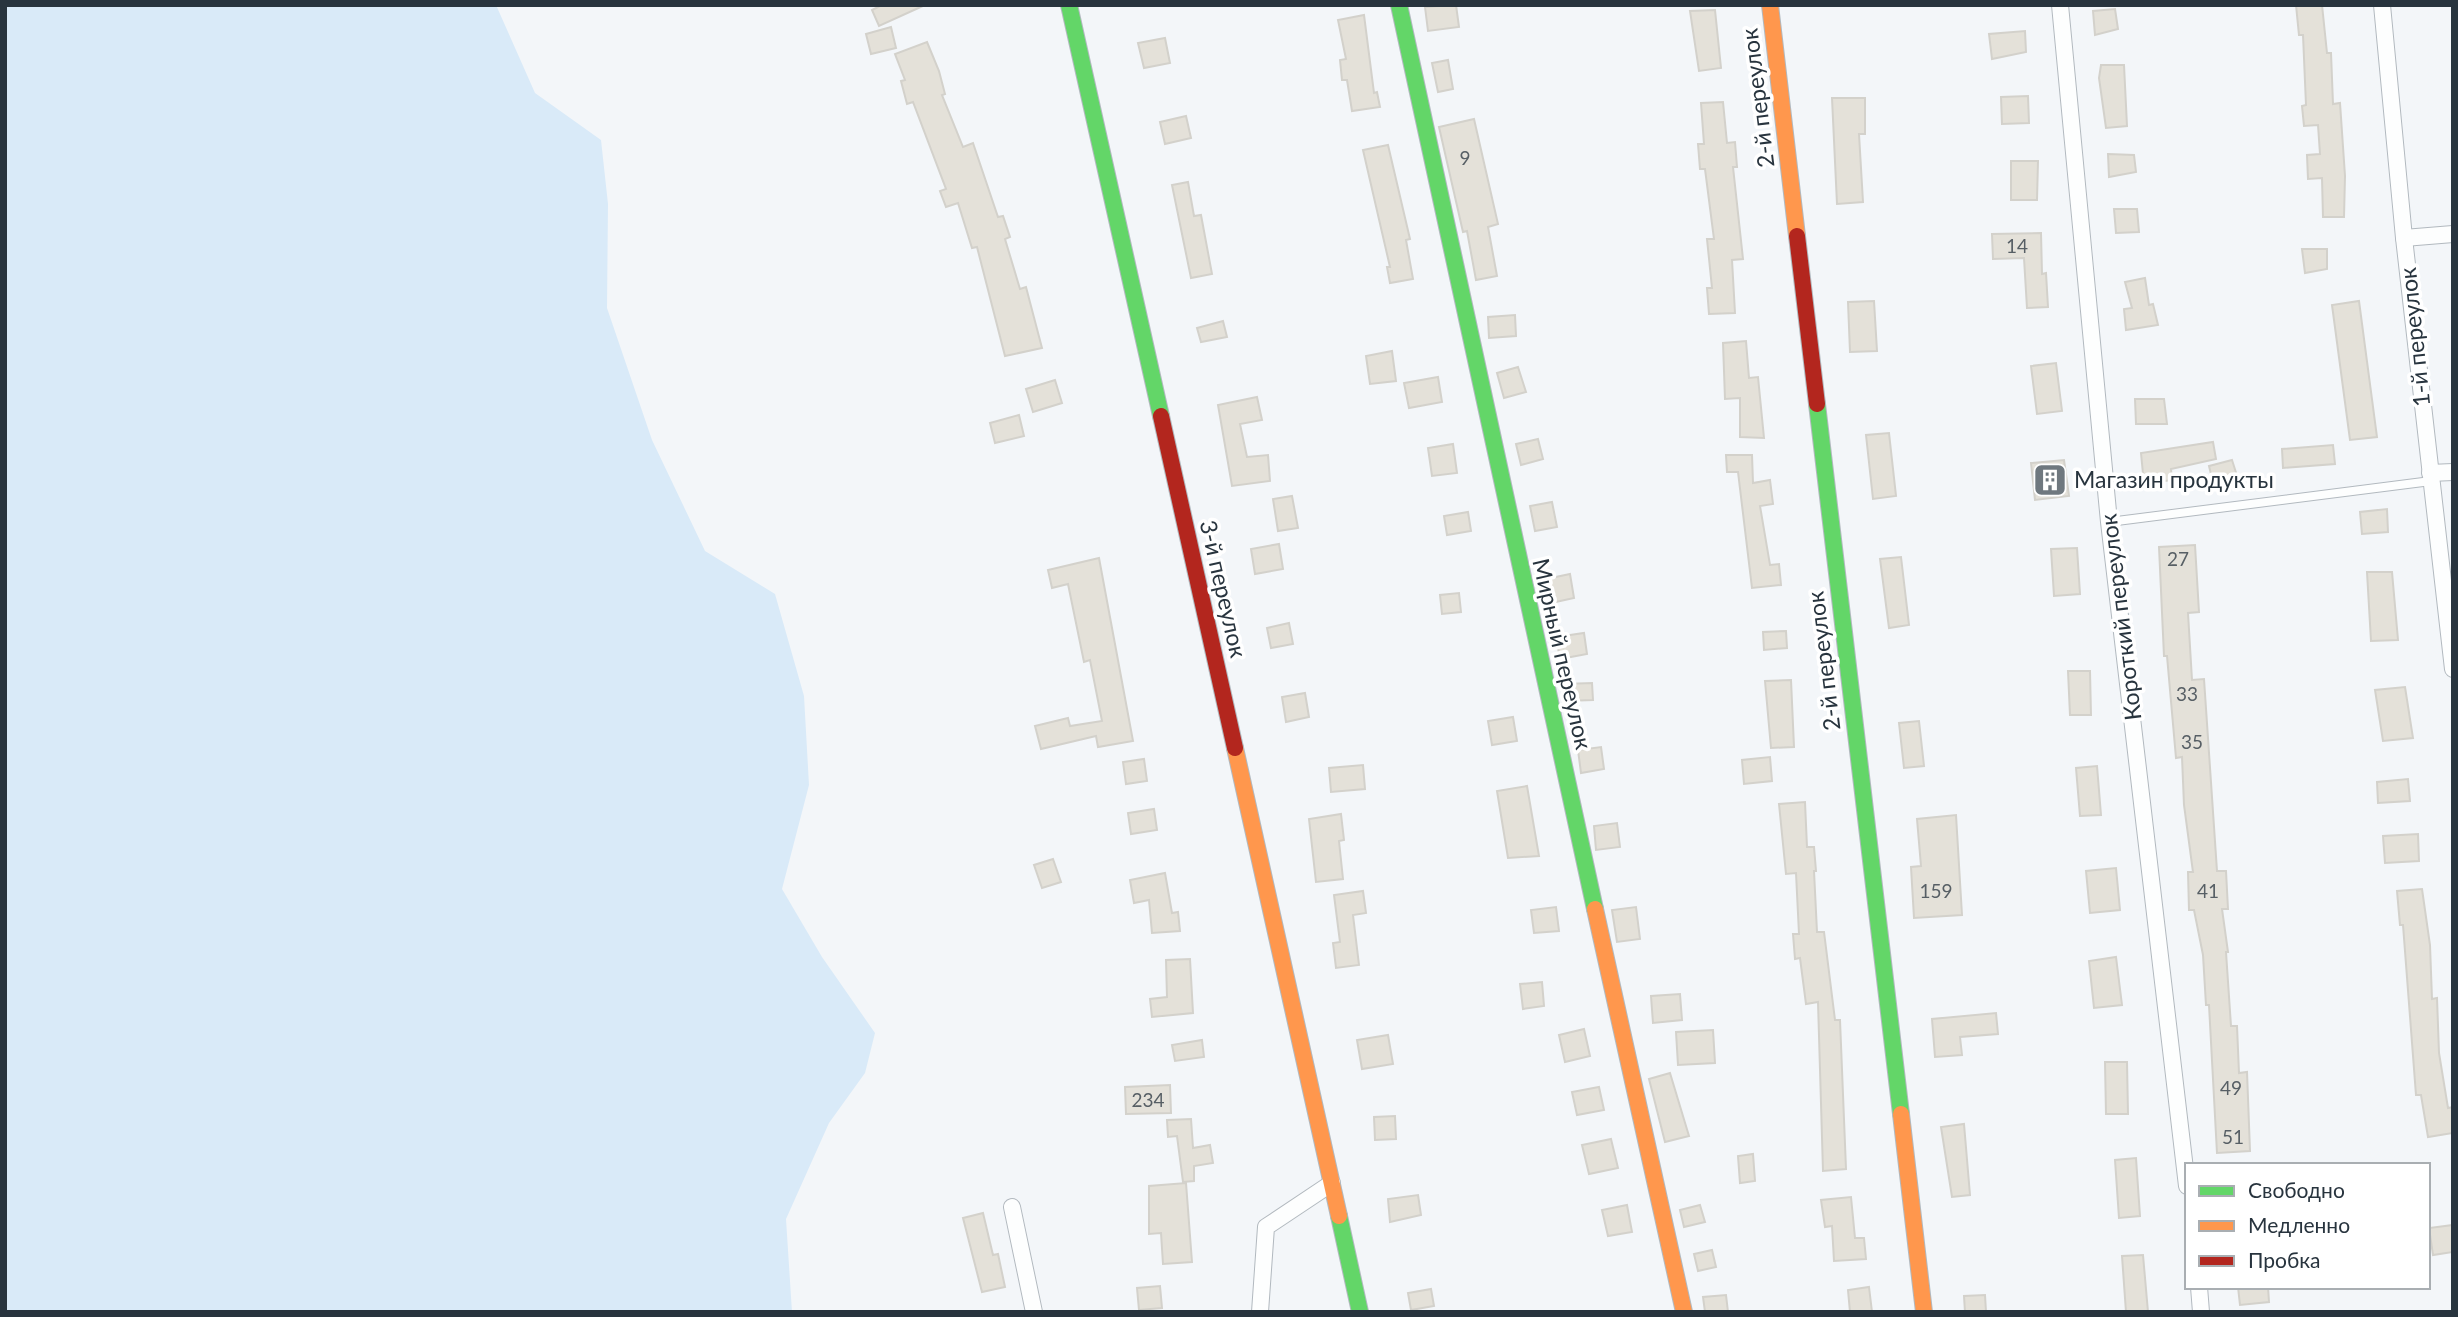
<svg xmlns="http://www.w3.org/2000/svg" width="2458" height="1317" viewBox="0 0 2458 1317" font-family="Lato,sans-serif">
  <rect width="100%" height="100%" fill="#f3f6f9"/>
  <polygon fill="#d9eaf8" points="5,5 496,5 535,93 601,140 608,204 607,308 652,440 705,551 775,594 804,696 809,785 782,889 822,957 875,1033 865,1073 829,1123 786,1219 792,1312 5,1312"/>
  <g fill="#e4e1d9" stroke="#d3d1cb" stroke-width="2">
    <polygon points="882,5 925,5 879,26 872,10"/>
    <polygon points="1456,5 1459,27 1428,31 1425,7"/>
    <polygon points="2296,5 2322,5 2327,53 2331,53 2333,104 2340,103 2345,176 2344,217 2323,217 2322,178 2308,179 2307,155 2320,154 2318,125 2304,126 2302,106 2306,105 2303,35 2299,35"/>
    <polygon points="2115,9 2118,29 2095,35 2093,11"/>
    <polygon points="1715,10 1721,68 1699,71 1690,11"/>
    <polygon points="1364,15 1374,93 1377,92 1380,107 1352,111 1347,80 1342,80 1340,60 1346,59 1338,20"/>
    <polygon points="891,27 896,48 871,54 866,34"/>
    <polygon points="2025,31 2026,52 1992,59 1989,34"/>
    <polygon points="1165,38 1170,63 1144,68 1138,43"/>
    <polygon points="927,42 939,71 945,94 942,95 963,147 973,143 998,217 1003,216 1010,237 1005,239 1020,289 1026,287 1042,348 1005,356 977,247 972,248 958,203 946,207 940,191 946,189 913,102 907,104 901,81 905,80 895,54"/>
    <polygon points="1448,60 1453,89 1438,92 1432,63"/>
    <polygon points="2101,65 2124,65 2127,126 2106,128 2099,78"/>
    <polygon points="2028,96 2029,123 2002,124 2001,97"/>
    <polygon points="1832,98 1865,98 1865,134 1859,134 1863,202 1837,204"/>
    <polygon points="1723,102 1727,143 1735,142 1737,167 1733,167 1743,259 1732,260 1735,313 1709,314 1707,288 1712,288 1707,239 1714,239 1705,169 1700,169 1698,144 1704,144 1701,103"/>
    <polygon points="1186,116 1191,138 1165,144 1160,122"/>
    <polygon points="1474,119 1498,224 1488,227 1497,276 1476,280 1467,231 1463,232 1439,127"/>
    <polygon points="1388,145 1410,239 1406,240 1413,279 1390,283 1387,267 1390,267 1363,150"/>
    <polygon points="2108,154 2134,155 2136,172 2109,177"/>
    <polygon points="2011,161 2038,161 2037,200 2011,200"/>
    <polygon points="1188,182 1194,216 1201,215 1212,274 1191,278 1172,185"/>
    <polygon points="2114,209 2137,209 2139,232 2116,233"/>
    <polygon points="2041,233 2042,274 2046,273 2048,307 2027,308 2024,258 1993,259 1992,234"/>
    <polygon points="2302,249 2327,249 2327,269 2305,273"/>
    <polygon points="2145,278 2149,305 2153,304 2158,325 2126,330 2124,309 2132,308 2125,282"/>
    <polygon points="1874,301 1877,351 1850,352 1848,302"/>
    <polygon points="2359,301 2377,437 2350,440 2332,305"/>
    <polygon points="1515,315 1516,336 1489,338 1488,317"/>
    <polygon points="1223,321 1227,337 1201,342 1197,328"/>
    <polygon points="1746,341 1749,378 1758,377 1764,438 1740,437 1740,398 1725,399 1723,343"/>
    <polygon points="1392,351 1396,381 1370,384 1366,356"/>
    <polygon points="2056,363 2062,411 2037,414 2031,366"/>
    <polygon points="1518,367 1526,392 1504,398 1497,373"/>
    <polygon points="1438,377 1442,402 1409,408 1404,383"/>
    <polygon points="1055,380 1062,403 1033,412 1026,389"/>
    <polygon points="1257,397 1262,420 1240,424 1247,457 1268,455 1270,481 1232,486 1218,405"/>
    <polygon points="2135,399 2164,399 2167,424 2136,424"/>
    <polygon points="1019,415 1024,436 995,443 990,423"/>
    <polygon points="1889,433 1896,496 1873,499 1866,435"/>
    <polygon points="1538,439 1543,459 1521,465 1516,444"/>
    <polygon points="2213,442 2216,459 2171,469 2172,480 2144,484 2141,453"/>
    <polygon points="1453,444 1457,473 1432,476 1428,448"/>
    <polygon points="2333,445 2335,464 2283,468 2282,449"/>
    <polygon points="1726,455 1752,455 1753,483 1770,480 1773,504 1760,506 1770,565 1779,564 1781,585 1752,588 1738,472 1727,472"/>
    <polygon points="2064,460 2069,496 2035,500 2031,463"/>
    <polygon points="2232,460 2240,485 2214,487 2209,466"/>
    <polygon points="1292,496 1298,528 1278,531 1273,499"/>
    <polygon points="1552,502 1557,527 1535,531 1530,506"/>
    <polygon points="2387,509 2388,532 2362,534 2360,512"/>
    <polygon points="1468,512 1471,531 1447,535 1444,516"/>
    <polygon points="1279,544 1283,569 1255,574 1251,549"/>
    <polygon points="2195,545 2199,612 2188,613 2192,680 2204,679 2217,871 2226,871 2228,909 2222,909 2228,952 2226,952 2231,1026 2237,1026 2239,1073 2247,1072 2250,1151 2217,1153 2209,1005 2206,1005 2203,955 2194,910 2189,910 2188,872 2193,872 2184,805 2182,757 2176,758 2167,656 2164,656 2159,547"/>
    <polygon points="2077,548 2080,594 2054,596 2051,549"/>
    <polygon points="1901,557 1909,625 1889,628 1880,559"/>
    <polygon points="1099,558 1133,741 1098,747 1096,736 1041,749 1035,726 1068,718 1070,726 1102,721 1090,660 1084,662 1068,584 1052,588 1048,570"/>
    <polygon points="2367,572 2392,572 2398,640 2371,641"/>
    <polygon points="1570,574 1574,598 1551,603 1546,579"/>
    <polygon points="1459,593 1461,612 1442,614 1440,595"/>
    <polygon points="1289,623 1293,644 1271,648 1267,628"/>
    <polygon points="1786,631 1787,648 1764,650 1763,632"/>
    <polygon points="1584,633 1587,654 1560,659 1556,637"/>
    <polygon points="2068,671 2090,671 2091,715 2070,715"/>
    <polygon points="1791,680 1794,747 1771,748 1765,681"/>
    <polygon points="1592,683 1593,700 1565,701 1564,684"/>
    <polygon points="2405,687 2413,738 2383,741 2375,690"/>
    <polygon points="1305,693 1309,717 1286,722 1282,697"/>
    <polygon points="1513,717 1517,741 1492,745 1488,721"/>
    <polygon points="1919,721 1924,766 1904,768 1899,723"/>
    <polygon points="1601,747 1604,769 1581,773 1578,750"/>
    <polygon points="1770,757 1772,781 1744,784 1742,760"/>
    <polygon points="1144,759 1147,781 1126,784 1123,762"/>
    <polygon points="1363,765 1365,789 1331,792 1329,768"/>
    <polygon points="2097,766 2101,815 2080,816 2076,768"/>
    <polygon points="2408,779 2410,801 2378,803 2377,782"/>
    <polygon points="1527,786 1539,856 1508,858 1497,791"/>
    <polygon points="1805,802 1807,847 1814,847 1816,871 1814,871 1817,932 1824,932 1835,1020 1840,1020 1846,1169 1823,1171 1818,1002 1806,1004 1800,958 1795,959 1793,934 1799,934 1796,873 1786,874 1779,804"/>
    <polygon points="1154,809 1157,830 1131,834 1128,813"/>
    <polygon points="1341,814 1344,840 1339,841 1343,879 1316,882 1309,819"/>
    <polygon points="1956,815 1962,915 1914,918 1911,867 1921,866 1917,819"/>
    <polygon points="1617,823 1620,847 1596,850 1594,826"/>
    <polygon points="2418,834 2419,861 2385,863 2383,836"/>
    <polygon points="1053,859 1061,882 1042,888 1034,865"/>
    <polygon points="2116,868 2120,910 2090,913 2086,871"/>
    <polygon points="1165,873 1172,913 1178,912 1180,931 1152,933 1149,900 1134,903 1130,880"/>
    <polygon points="2422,889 2430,945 2432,999 2437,998 2439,1053 2448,1108 2453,1107 2453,1133 2428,1137 2421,1095 2416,1095 2403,925 2400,925 2397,891"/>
    <polygon points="1363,891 1366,913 1353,915 1359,965 1336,968 1333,943 1340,942 1334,895"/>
    <polygon points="1556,907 1559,931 1534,933 1531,910"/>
    <polygon points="1636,907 1640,939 1617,942 1612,910"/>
    <polygon points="2116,957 2122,1005 2094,1008 2089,961"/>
    <polygon points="1190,959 1193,1013 1152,1017 1150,999 1167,997 1166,960"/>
    <polygon points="1542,982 1544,1006 1523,1009 1520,984"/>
    <polygon points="1680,994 1682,1020 1653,1023 1651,996"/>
    <polygon points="1996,1013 1998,1034 1960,1037 1962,1055 1935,1057 1932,1019"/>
    <polygon points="1584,1029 1590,1056 1565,1062 1559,1035"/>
    <polygon points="1713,1030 1715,1063 1678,1065 1676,1032"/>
    <polygon points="1388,1035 1393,1064 1362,1069 1357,1040"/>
    <polygon points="1202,1040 1204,1057 1175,1061 1172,1045"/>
    <polygon points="2105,1062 2127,1062 2128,1114 2106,1114"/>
    <polygon points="1670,1073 1689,1136 1665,1142 1649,1079"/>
    <polygon points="1170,1085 1171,1113 1126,1114 1125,1087"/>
    <polygon points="1599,1087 1604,1110 1577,1115 1572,1092"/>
    <polygon points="1395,1116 1396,1139 1375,1140 1374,1117"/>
    <polygon points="1191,1119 1193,1148 1210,1145 1213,1163 1194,1166 1194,1181 1183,1182 1177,1136 1168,1137 1167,1120"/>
    <polygon points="1964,1124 1970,1195 1952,1197 1941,1127"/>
    <polygon points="1611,1139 1618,1168 1589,1174 1582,1145"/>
    <polygon points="1753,1154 1755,1181 1740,1183 1738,1156"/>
    <polygon points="2136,1158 2140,1216 2119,1218 2115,1160"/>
    <polygon points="1186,1183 1192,1262 1163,1264 1161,1233 1149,1234 1149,1186"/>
    <polygon points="1418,1195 1421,1215 1390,1222 1388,1199"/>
    <polygon points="1851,1197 1855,1238 1864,1238 1866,1259 1834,1261 1832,1226 1825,1227 1821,1200"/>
    <polygon points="1627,1205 1632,1232 1608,1236 1602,1210"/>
    <polygon points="1700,1205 1705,1222 1684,1227 1680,1210"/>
    <polygon points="983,1213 993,1255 998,1254 1005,1287 982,1292 963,1218"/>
    <polygon points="2453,1225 2453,1252 2433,1255 2429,1228"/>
    <polygon points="1712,1250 1716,1267 1698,1271 1694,1254"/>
    <polygon points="2143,1255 2148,1312 2126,1312 2122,1256"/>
    <polygon points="1160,1286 1162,1308 1139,1310 1137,1288"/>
    <polygon points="1869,1287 1872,1312 1850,1312 1848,1290"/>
    <polygon points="2238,1287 2268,1287 2269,1302 2240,1305"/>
    <polygon points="1431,1289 1434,1306 1411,1310 1408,1293"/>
    <polygon points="1726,1295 1728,1312 1705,1312 1703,1297"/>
    <polygon points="1985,1295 1986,1312 1965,1312 1964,1296"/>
  </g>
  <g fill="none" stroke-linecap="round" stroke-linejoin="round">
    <defs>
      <polyline id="lane" points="2109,522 2431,481"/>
      <g id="street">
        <polyline points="2060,5 2109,522 2187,1186"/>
        <polyline points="2382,5 2404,238 2453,669"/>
        <polyline points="2404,238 2453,234"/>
        <polyline points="2430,473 2453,472"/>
        <polyline points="1012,1207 1034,1312"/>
        <polyline points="2199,1287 2201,1312"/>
        <polyline points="1260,1312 1266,1227 1332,1183"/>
      </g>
      <g id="fast">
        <polyline points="1069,5 1161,416"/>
        <polyline points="1399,5 1595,909"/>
        <polyline points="1817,404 1901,1114"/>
        <polyline points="1339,1216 1360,1312"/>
      </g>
      <g id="slow">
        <polyline points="1770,5 1797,236"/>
        <polyline points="1235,748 1339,1216"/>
        <polyline points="1595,909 1684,1312"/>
        <polyline points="1901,1114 1924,1312"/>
      </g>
      <g id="jam">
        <polyline points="1797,236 1817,404"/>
        <polyline points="1161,416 1235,748"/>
      </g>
    </defs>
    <use href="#lane" stroke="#b2b9bf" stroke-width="10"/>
    <use href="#street" stroke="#b2b9bf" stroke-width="18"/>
    <use href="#fast" stroke="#b2b9bf" stroke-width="18"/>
    <use href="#slow" stroke="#b2b9bf" stroke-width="18"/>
    <use href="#jam" stroke="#b2b9bf" stroke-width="18"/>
    <use href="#lane" stroke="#fdfefe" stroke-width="8"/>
    <use href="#street" stroke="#fdfefe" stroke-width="16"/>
    <use href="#fast" stroke="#63d668" stroke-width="16"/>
    <use href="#slow" stroke="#ff974d" stroke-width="16"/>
    <use href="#jam" stroke="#b3261e" stroke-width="16"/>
  </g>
  <defs>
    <symbol id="building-square" viewBox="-11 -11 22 22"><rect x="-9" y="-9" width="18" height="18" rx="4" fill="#6f787f" stroke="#fff"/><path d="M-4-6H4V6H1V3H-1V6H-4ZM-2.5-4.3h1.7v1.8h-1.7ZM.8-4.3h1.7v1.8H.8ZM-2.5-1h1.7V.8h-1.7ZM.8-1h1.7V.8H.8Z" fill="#fff"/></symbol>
  </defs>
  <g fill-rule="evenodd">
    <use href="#building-square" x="2031" y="461" width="38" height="38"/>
  </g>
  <g text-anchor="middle" stroke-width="7" stroke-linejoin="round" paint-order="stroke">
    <g font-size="19" fill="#575f65">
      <text x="1465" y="165">9</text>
      <text x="2017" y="253">14</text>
      <text x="2178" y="566">27</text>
      <text x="2187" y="701">33</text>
      <text x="2192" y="749">35</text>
      <text x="1936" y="898">159</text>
      <text x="2208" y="898">41</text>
      <text x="2231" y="1095">49</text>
      <text x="1148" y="1107">234</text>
      <text x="2233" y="1144">51</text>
    </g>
    <g font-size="23" fill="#28343e" stroke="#fff">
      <text transform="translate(1758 98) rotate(-97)" y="8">2-й переулок</text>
      <text transform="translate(2415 337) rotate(-96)" y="8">1-й переулок</text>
      <text transform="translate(1223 589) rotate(77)" y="8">3-й переулок</text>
      <text transform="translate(2121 617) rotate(-97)" y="8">Короткий переулок</text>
      <text transform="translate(1562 654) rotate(77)" y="8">Мирный переулок</text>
      <text transform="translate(1824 661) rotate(-97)" y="8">2-й переулок</text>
    </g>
    <g font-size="23" fill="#28343e" stroke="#fff" text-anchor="start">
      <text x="2074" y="488">Магазин продукты</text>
    </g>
  </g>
  <rect width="2458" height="1317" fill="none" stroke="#28343e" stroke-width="14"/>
  <rect x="2185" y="1163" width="245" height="126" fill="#ffffff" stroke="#a9aeb2" stroke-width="2"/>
  <rect x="2199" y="1186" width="35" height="10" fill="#63d668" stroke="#a9aeb2" stroke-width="2"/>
  <text x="2248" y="1198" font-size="21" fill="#28343e">Свободно</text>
  <rect x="2199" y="1221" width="35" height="10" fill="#ff974d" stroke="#a9aeb2" stroke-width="2"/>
  <text x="2248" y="1233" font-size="21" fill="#28343e">Медленно</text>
  <rect x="2199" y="1256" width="35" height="10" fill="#b3261e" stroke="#a9aeb2" stroke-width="2"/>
  <text x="2248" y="1268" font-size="21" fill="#28343e">Пробка</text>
</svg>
